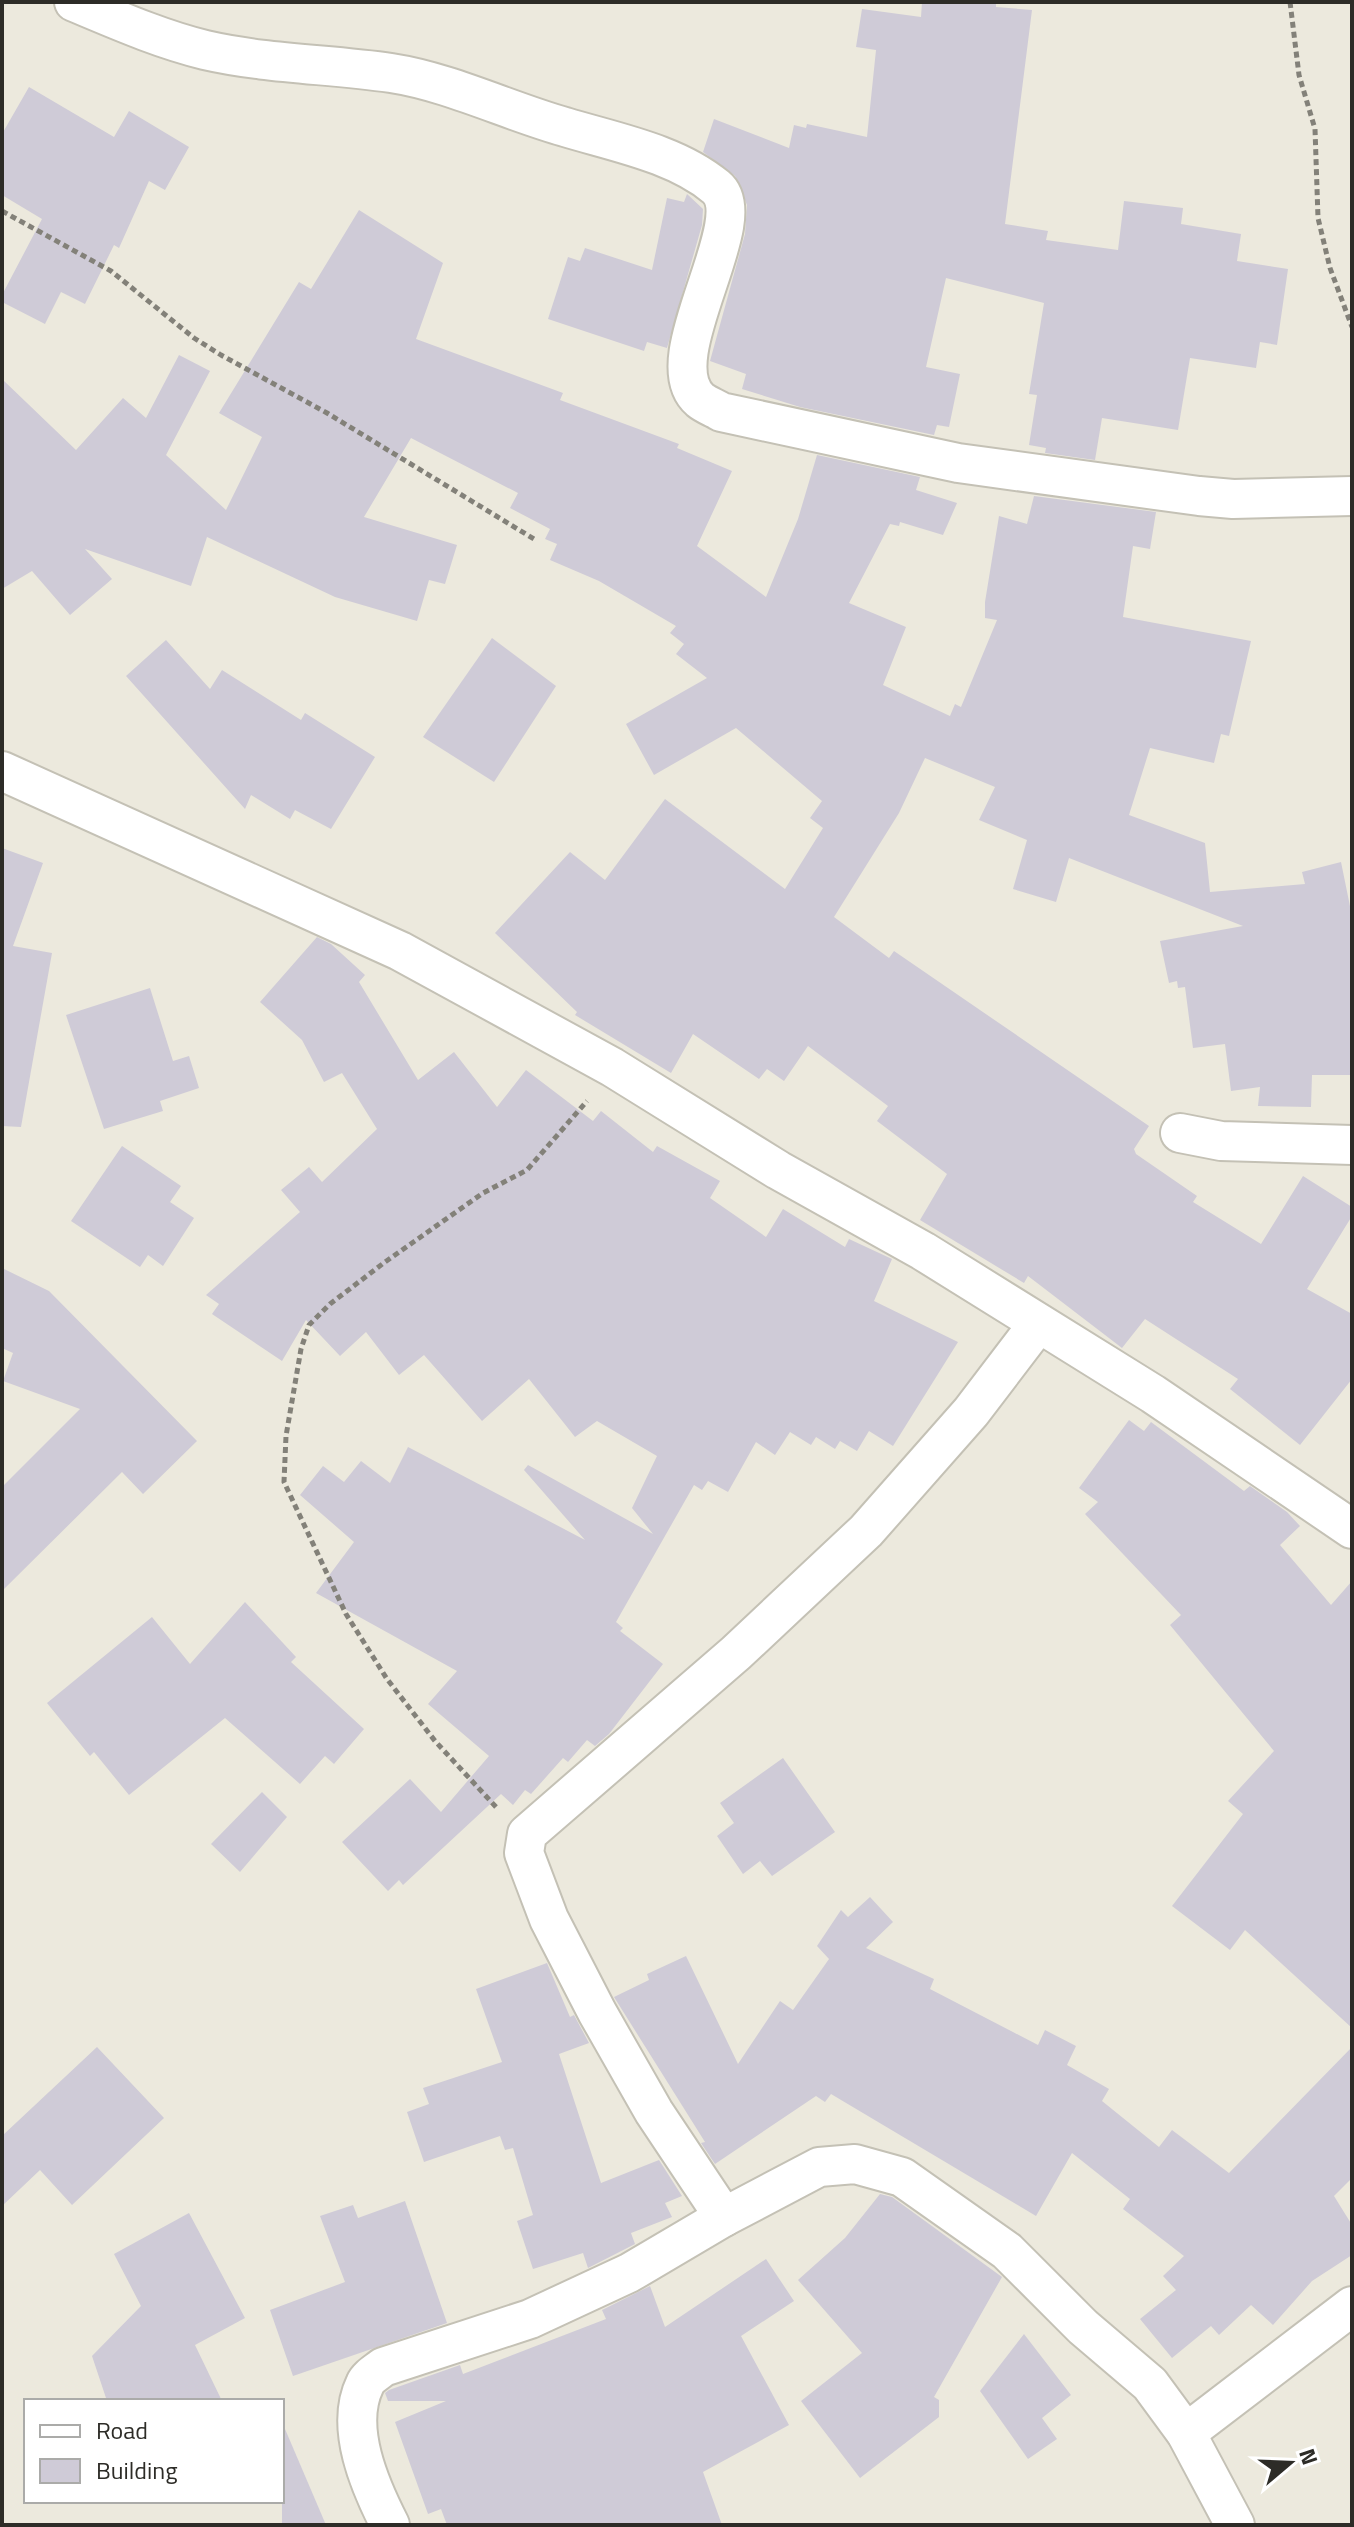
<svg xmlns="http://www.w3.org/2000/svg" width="1354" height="2527" viewBox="0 0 1354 2527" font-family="'Titillium Web',sans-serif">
  <rect width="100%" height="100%" fill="#ece9dd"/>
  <g fill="#cfcbd7">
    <polygon points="922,2 996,2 996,7 1032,10 1005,224 1048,231 1046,240 1118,250 1124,201 1183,208 1181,224 1241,234 1237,261 1288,269 1277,345 1260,342 1256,368 1190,358 1178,430 1102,418 1095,460 1045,453 1046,448 1029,445 1037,395 1029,394 1044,303 946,278 926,367 960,374 949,427 937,425 934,435 800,407 742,389 746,374 710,361 745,234 747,205 735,176 703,152 714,119 789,148 794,125 806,128 807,124 867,137 876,50 856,47 862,9 921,17"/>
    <polygon points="29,87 114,137 129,111 189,147 165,190 149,181 119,248 114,245 85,304 61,292 45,324 2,302 2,295 42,219 2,195 2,134"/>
    <polygon points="687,194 703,209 702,225 667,348 647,342 644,351 548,319 568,257 580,261 585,248 652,270 667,198 684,202"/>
    <polygon points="359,210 443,263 416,339 563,393 560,400 679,444 677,448 732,471 697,546 766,597 798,519 817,455 920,477 916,490 957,503 943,535 900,522 899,526 890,524 849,603 906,627 883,685 950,716 955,704 961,707 997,620 985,618 985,602 999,516 1027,524 1034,496 1156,512 1150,549 1133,546 1123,617 1251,641 1229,736 1221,734 1214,763 1150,748 1129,815 1205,843 1210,892 1305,884 1302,872 1341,862 1352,916 1352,1075 1312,1075 1311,1107 1258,1106 1260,1087 1231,1091 1225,1044 1193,1048 1185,987 1178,988 1177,981 1169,983 1160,941 1243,926 1069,858 1056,902 1013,889 1027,840 979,820 995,787 925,758 899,813 834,917 889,958 894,951 1149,1126 1134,1149 1136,1154 1197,1196 1193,1202 1261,1244 1303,1176 1352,1207 1352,1216 1307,1289 1352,1314 1352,1379 1300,1445 1230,1389 1238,1379 1145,1319 1122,1348 1028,1276 1024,1283 920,1220 947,1174 877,1121 888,1106 808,1046 784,1081 767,1069 759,1079 693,1034 671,1073 575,1015 577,1012 495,933 570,852 605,880 665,799 785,889 823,828 810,818 822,801 736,728 654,775 626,724 707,678 676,654 684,644 670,633 676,626 599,581 550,560 557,544 545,539 550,529 510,508 518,493 411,438 364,517 457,545 445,584 429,580 417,621 335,597 207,537 191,586 85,549 112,579 70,615 32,571 2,589 2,379 76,450 123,398 146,418 179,355 210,371 166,455 226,510 262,437 219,413 299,282 311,289"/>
    <polygon points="492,638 556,686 494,782 423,737"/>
    <polygon points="166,640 210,689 222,670 301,720 305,713 375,757 331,829 295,810 290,819 251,795 245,809 126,676"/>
    <polygon points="2,848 43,863 13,946 52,953 21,1127 2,1126"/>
    <polygon points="317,937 331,944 365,975 359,982 418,1080 454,1052 497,1107 526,1070 593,1121 601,1111 653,1152 657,1146 720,1181 710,1198 766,1237 783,1209 845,1247 849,1239 892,1259 874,1301 958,1342 893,1446 869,1431 857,1451 840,1441 835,1449 816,1437 811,1445 790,1432 775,1455 756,1442 728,1492 708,1481 702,1490 694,1485 616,1622 623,1628 620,1631 663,1664 609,1734 595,1746 587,1740 568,1762 563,1758 531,1794 525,1790 513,1805 501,1794 403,1885 399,1880 388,1891 342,1842 410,1779 441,1812 489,1756 428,1704 457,1671 316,1593 354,1542 300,1495 323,1466 344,1482 361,1461 390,1483 408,1447 585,1540 524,1470 528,1465 653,1534 632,1508 657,1456 597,1421 575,1437 529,1379 482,1421 424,1355 399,1375 366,1332 340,1356 306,1320 282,1361 212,1314 219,1304 206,1295 300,1212 281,1190 309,1167 322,1182 377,1129 342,1073 324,1082 302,1040 260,1002"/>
    <polygon points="150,988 173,1061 189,1056 199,1088 160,1101 163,1111 104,1129 66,1015"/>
    <polygon points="122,1146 181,1186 170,1202 194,1218 163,1266 148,1255 140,1267 71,1221"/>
    <polygon points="2,1268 49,1291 197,1441 143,1494 122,1472 2,1591 2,1487 80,1409 3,1381 13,1353 2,1348"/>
    <polygon points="1129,1420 1144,1431 1151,1422 1244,1491 1250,1486 1287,1512 1300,1526 1280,1545 1331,1605 1352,1581 1352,2028 1245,1930 1230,1950 1172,1906 1243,1814 1228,1801 1274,1751 1170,1625 1181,1615 1085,1514 1098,1502 1079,1488"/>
    <polygon points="245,1602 296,1657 291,1662 364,1729 334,1764 325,1756 300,1784 225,1718 129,1795 94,1752 90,1756 47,1703 152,1617 190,1664"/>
    <polygon points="783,1758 835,1832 772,1876 760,1861 743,1874 717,1836 734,1823 720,1803"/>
    <polygon points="262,1792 287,1817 240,1872 211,1844"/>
    <polygon points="870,1897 893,1922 866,1948 934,1979 930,1989 1038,2045 1045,2030 1076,2046 1067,2065 1109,2089 1102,2101 1159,2147 1172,2130 1229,2173 1352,2047 1352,2178 1334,2196 1352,2225 1352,2255 1312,2281 1273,2325 1251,2305 1219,2335 1211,2326 1172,2358 1140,2319 1176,2290 1163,2276 1184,2256 1123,2209 1130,2199 1072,2153 1036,2216 831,2094 825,2102 816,2096 715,2164 701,2143 705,2142 614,1997 649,1980 647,1974 686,1956 738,2064 780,2001 793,2010 829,1959 817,1946 841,1910 848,1917"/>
    <polygon points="547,1963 570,2017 574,2015 589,2043 559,2054 601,2183 659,2160 682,2196 665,2203 672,2217 631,2233 635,2244 588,2268 583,2253 533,2269 517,2221 533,2215 513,2148 505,2150 500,2136 424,2162 407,2112 429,2104 423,2088 502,2062 476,1989"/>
    <polygon points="97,2047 164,2118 72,2205 40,2170 2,2206 2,2136"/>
    <polygon points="880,2194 892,2197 1002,2277 934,2397 939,2400 939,2417 860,2478 801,2401 862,2353 798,2280 845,2238"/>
    <polygon points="405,2201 447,2323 293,2376 270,2310 345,2282 320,2216 353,2205 358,2218"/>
    <polygon points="189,2213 245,2318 195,2345 222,2401 107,2401 92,2356 141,2306 114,2254"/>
    <polygon points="766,2259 794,2301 741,2336 789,2425 703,2472 722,2525 447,2525 441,2509 428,2514 395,2422 446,2401 388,2401 385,2393 389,2390 460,2365 463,2374 606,2319 602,2310 650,2286 665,2327"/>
    <polygon points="1024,2334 1071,2395 1042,2418 1057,2439 1028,2459 980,2391"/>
    <polygon points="282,2422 326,2525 282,2525"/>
  </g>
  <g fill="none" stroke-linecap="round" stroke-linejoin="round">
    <defs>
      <g id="street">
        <path d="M74,2C117,20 160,39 205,50C266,64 329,64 391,73C450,82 508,111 565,127C614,142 675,153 716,187C756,220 653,359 700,400C706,405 715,408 721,412L958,463L1199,496L1233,499L1352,496"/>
        <polyline points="2,771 400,951 612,1067 778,1170 923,1251 1153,1394 1352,1529"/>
        <polyline points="1180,1133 1221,1141 1352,1145"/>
        <polyline points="724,2217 654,2112 597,2012 549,1919 524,1853 527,1834 736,1653 866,1531 971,1412 1038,1324"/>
        <polyline points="1186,2433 1352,2306"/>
        <path d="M390,2525C370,2486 344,2427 365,2384C368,2377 377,2372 383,2367L530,2319L629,2273L724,2217L819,2167L855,2164L902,2177L1007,2251L1083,2327L1150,2384L1186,2433L1235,2525"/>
      </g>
    </defs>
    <use href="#street" stroke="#c4c1b5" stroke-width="42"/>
    <g stroke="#838179" stroke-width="5" stroke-dasharray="6 4" stroke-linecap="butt">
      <polyline points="1290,2 1299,75 1315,129 1318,218 1330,268 1352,327"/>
      <polyline points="2,211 111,271 194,338 221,355 327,413 534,539"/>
      <polyline points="496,1807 435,1741 387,1679 346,1614 284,1482 286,1436 301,1349 309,1325 330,1304 385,1262 483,1193 527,1170 587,1101"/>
    </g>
    <use href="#street" stroke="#fff" stroke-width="38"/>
  </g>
  <rect width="1354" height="2527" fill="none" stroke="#2d2c27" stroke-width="8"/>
  <rect x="24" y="2399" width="260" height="104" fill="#ffffff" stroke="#ababa9" stroke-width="2"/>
  <rect x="40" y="2425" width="40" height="12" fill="#ffffff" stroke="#ababa9" stroke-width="2"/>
  <text x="96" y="2439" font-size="24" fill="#2d2c27">Road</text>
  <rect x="40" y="2459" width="40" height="24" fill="#cfcbd7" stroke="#ababa9" stroke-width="2"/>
  <text x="96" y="2479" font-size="24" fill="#2d2c27">Building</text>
  <g transform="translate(1290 2463) rotate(71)" stroke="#ffffff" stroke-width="6" paint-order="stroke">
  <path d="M0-6L14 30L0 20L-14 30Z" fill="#2d2c27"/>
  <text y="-12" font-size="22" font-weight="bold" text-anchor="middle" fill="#2d2c27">N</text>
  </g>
</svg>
